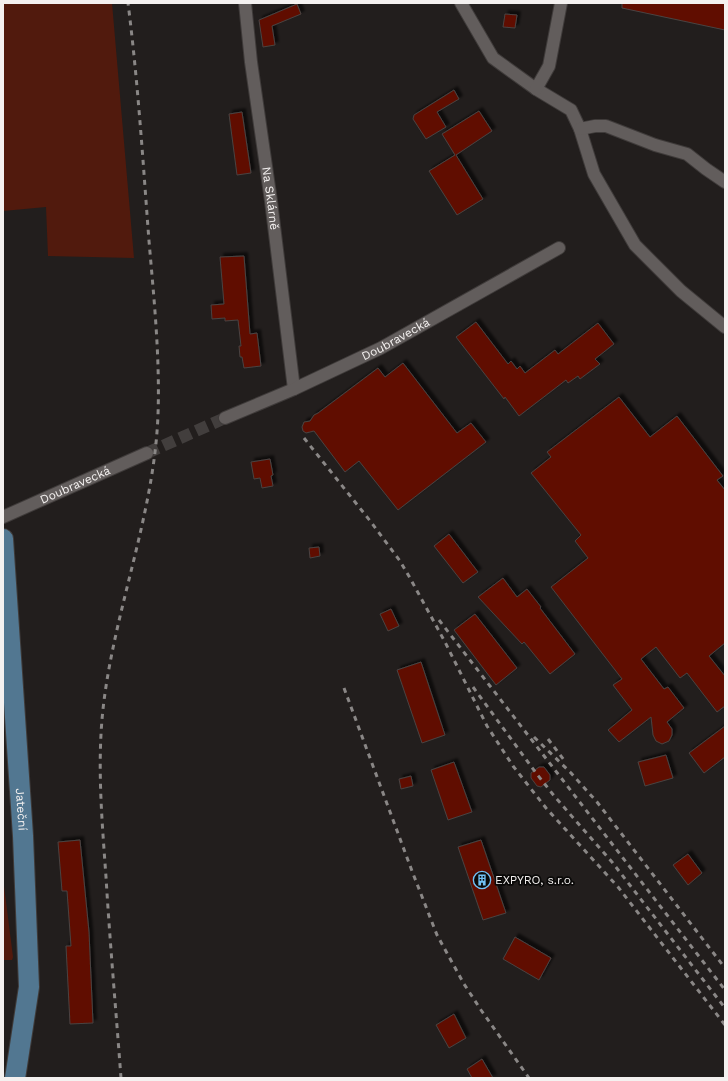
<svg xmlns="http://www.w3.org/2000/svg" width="728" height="1081" viewBox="0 0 728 1081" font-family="'Work Sans',sans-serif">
  <defs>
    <filter id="shadow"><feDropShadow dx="3.5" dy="-3.5" stdDeviation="1" flood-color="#0009"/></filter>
  </defs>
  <rect width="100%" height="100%" fill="#221e1d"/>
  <g fill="#511a0d">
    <polygon points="3,3 112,3 134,258 48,256 46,207 3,211"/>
    <polygon points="3,878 13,957 12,960 3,960"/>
  </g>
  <g fill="#600f00" stroke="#494342" filter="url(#shadow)">
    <polygon points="622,3 725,3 725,30 622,8"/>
    <polygon points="297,4 301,14 272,26 275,45 263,47 259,20"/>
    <polygon points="505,14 517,15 515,28 503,27"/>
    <polygon points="454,90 459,99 437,112 446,127 426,139 413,119 414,115"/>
    <polygon points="479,111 492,131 456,155 483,199 457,215 429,171 455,155 442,134"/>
    <polygon points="242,112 251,173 237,175 229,114"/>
    <polygon points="244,256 250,334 257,333 261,366 244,368 242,357 240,357 239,346 241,346 238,320 225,321 225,318 212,319 211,305 224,304 220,257"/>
    <polygon points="476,322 508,364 511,361 517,369 520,366 525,373 555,350 558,354 598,323 614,344 595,359 600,364 580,379 578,376 568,383 566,380 519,416 505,397 504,399 456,337"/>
    <polygon points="403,363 457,433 471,423 486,442 398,510 359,461 345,472 314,431 306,433 303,431 302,427 304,422 310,421 314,415 318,413 378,368 385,377"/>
    <polygon points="619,397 650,437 677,416 723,476 717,480 725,490 725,643 709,656 725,676 725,706 717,712 687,673 680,678 656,647 641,659 664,689 668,687 684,708 667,722 672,729 672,735 669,741 662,744 656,741 653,735 651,717 619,742 608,730 632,710 613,685 622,679 551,587 588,558 575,541 581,535 531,473 551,457 547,452"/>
    <polygon points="270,459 273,475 271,476 273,486 262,488 260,478 254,479 251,462"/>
    <polygon points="449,534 478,572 463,583 434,546"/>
    <polygon points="319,547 320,556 310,558 309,548"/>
    <polygon points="503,578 517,597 527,589 541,607 540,608 575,654 550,674 524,642 522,644 478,597"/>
    <polygon points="391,609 399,626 388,631 380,614"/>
    <polygon points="475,614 517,668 496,685 454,630"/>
    <polygon points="421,662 445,735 422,743 397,670"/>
    <polygon points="725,726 725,757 704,773 689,753"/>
    <polygon points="666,755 673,778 645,786 638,762"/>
    <polygon points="454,762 472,812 448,820 431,770"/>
    <polygon points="539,767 544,767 550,775 550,780 541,787 537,786 531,778 531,773"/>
    <polygon points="411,776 413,786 401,789 399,779"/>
    <polygon points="80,840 89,932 93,1023 70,1024 66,946 71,946 67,891 62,891 58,842"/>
    <polygon points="481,840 506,913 483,920 458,847"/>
    <polygon points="688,854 702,873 688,885 673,865"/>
    <polygon points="515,937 551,958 539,980 503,959"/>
    <polygon points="454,1014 466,1038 449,1048 436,1025"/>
    <polygon points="482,1059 493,1078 472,1078 467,1069"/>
  </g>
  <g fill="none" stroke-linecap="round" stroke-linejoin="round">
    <polyline stroke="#423e3d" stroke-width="12" stroke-dasharray="12 6" stroke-linecap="butt" points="147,453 225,418"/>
    <defs>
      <g id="minor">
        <path id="s1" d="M245,3L251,62L271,201L294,389"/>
        <polyline points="461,3 493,58 536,89 571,110 580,129 594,174 635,245 681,291 725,327"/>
        <polyline points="536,89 549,66 561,3"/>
        <polyline points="580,129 595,126 606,126 655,145 687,154 706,169 725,182"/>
        <path id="s2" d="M225,418L294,389L381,348L559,248"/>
        <path id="s3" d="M3,517L147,453"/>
      </g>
      <g id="primary">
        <path id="s4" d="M3,539L23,836L29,987L16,1072L15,1078"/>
      </g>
    </defs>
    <use href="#minor" stroke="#3f3b3a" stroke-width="14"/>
    <use href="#primary" stroke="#3f3b3a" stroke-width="22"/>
    <use href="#minor" stroke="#625d5c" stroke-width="12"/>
    <use href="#primary" stroke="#527791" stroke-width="20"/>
    <g stroke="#8a8786" stroke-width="3" stroke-dasharray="5 5" stroke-linecap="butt">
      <polyline points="304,438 371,522 400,561 410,578 445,642 487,726 513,766 546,808 618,887 725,1025"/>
      <polyline points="439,620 725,990"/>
      <polyline points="473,687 536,773 555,797 612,862 725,1008"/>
      <polyline points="344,688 412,871 437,935 464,984 481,1010 529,1078"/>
      <polyline points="534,737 571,773 597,802 725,968"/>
      <polyline points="548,739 564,760"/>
      <path d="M121,1078C116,1011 110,944 106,877C102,821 97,765 103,709C114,610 154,516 158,415C160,357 154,299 149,241C143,162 138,82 128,3"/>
    </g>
  </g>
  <defs>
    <symbol id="building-ring" viewBox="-11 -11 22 22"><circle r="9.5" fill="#0a0908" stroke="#72c1f5" stroke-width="1.5"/><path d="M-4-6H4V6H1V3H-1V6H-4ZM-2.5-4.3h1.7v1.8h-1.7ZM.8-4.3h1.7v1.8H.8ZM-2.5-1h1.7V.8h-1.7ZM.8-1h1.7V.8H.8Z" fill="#72c1f5"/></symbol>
  </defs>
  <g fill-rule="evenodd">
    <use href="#building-ring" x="472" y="870" width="20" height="20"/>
  </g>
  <g text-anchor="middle" stroke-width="3.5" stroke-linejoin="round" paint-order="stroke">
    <g font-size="12" fill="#f4f1f0" stroke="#0a0908">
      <text dy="4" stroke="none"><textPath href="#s1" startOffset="197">Na Sklárně</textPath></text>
      <text dy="4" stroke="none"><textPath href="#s2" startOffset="188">Doubravecká</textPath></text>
      <text dy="4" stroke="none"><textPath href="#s3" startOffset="79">Doubravecká</textPath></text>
      <text dy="4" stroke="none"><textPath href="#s4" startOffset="271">Jateční</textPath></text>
    </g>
    <g font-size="12" fill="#f4f1f0" stroke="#0a0908" text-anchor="start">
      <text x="495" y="884">EXPYRO, s.r.o.</text>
    </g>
  </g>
  <rect width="728" height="1081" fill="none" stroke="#f4f1f0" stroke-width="8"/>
</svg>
